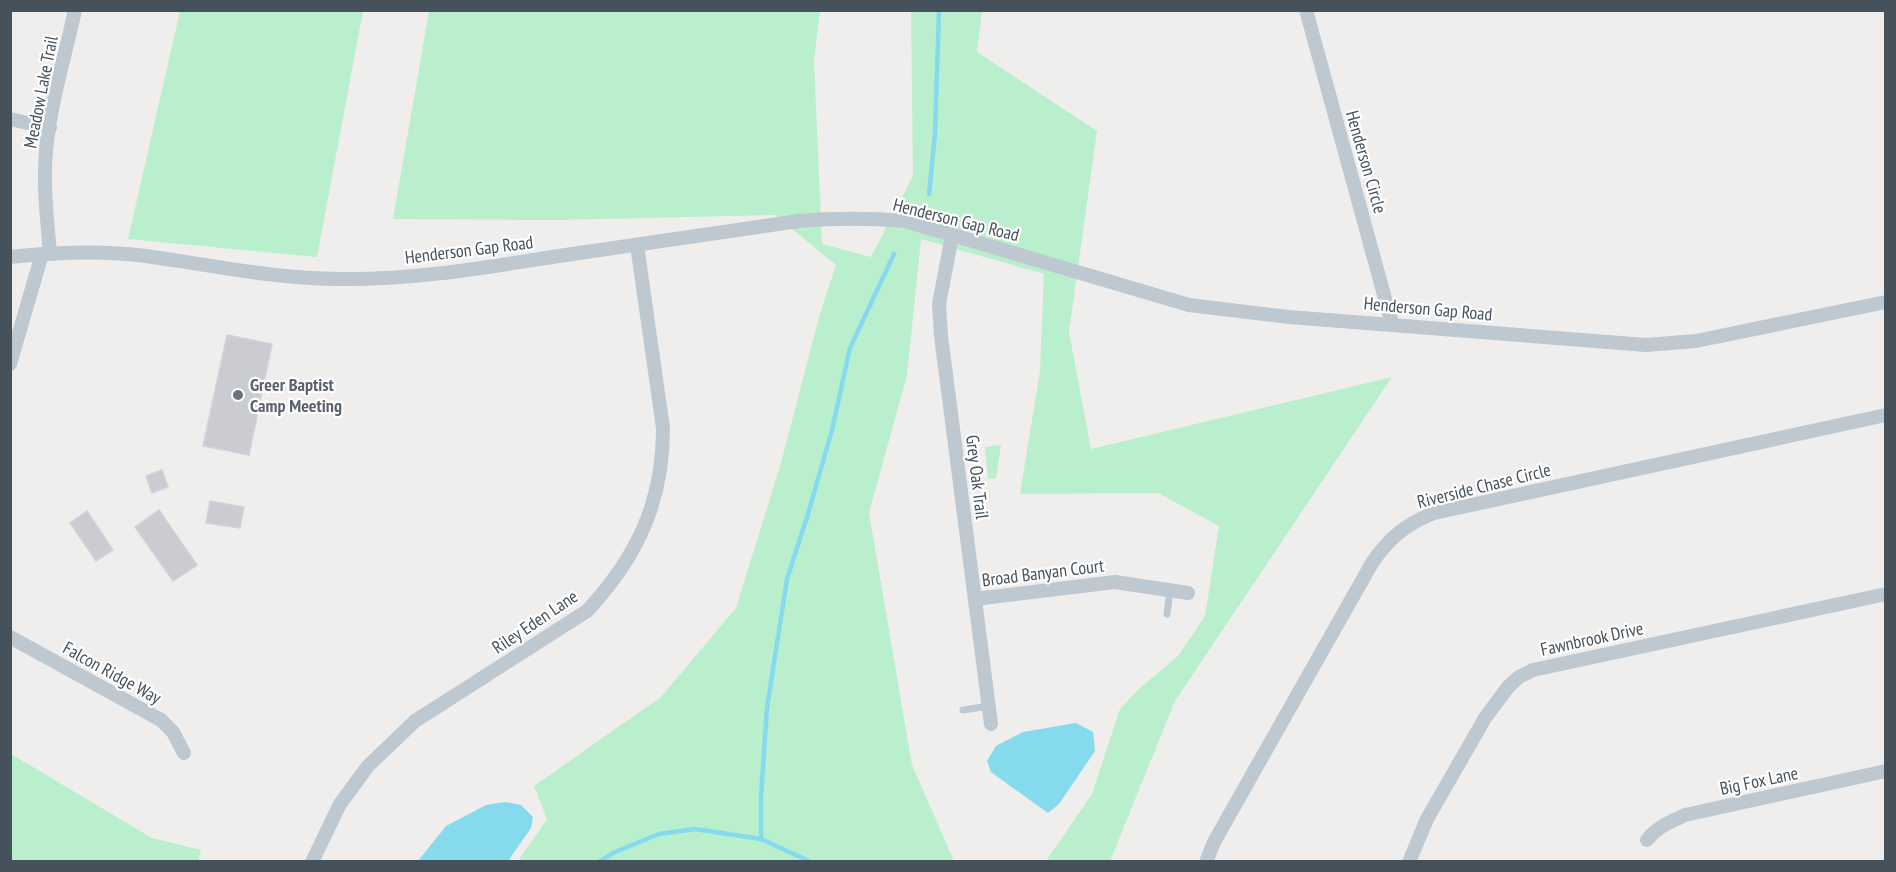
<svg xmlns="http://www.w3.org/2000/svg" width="1896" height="872" viewBox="0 0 1896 872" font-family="'PT Sans Narrow',sans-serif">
  <rect width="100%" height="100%" fill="#f0eded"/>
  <g fill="#b9efcd">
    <polygon points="180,11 363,11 317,257 128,239"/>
    <polygon points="429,11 820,11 814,61 822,244 871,257 913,176 911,11 982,11 977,52 1097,131 1069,332 1091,449 1392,377 1175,701 1110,861 1046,861 1092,794 1120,709 1140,688 1178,656 1205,616 1219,526 1158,493 1020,494 1040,371 1044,274 921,239 907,375 869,513 912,765 954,861 518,861 547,819 534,786 661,697 736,608 781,463 819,317 836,265 775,215 558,220 393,219"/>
    <polygon points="1001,445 996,478 988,479 985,447"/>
    <polygon points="11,754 152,838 201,850 198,861 11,861"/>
  </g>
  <g fill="#85daed">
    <polygon points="1076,723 1093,732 1095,751 1059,804 1048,813 991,772 987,761 996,746 1023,732"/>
    <polygon points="505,802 521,805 533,817 531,828 508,861 418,861 446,826 486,805"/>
  </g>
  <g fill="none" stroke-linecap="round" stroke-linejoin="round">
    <g stroke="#85daed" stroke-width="4.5">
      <polyline points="929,194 935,134 939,10"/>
      <polyline points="761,839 761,796 767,708 787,579 808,514 832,430 850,348 894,254"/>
      <polyline points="599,862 615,852 659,834 695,829 761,839 811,862"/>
    </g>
  </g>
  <g fill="#caccd2" stroke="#d1d3d9" stroke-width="1.5">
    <polygon points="227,335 272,344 249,455 203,446"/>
    <polygon points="162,470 168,487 152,493 146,476"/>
    <polygon points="210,501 244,507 240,528 206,523"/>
    <polygon points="159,510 197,565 173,581 135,527"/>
    <polygon points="87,511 113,550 96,561 70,523"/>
  </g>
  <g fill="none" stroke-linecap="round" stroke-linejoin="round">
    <g stroke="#bdc8d0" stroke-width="7">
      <polyline points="1167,614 1170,591"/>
      <polyline points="963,710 989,706"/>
    </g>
    <g stroke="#bdc8d0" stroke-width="14">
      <polyline points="1306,10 1392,324"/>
      <polyline points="10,119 50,128"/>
      <polyline points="952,236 939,304 941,336 991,724"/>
      <path d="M50,253C47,219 43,185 46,151C50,104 65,57 75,10"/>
      <path d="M10,257C56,252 101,250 146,256C211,265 275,279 340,279C412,280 482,268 552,257C635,245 717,233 799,221C835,218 869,218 905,221L1189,305L1289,317L1646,345L1696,341L1886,302"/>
      <polyline points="10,364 42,254"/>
      <polyline points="975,599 1115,582 1188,593"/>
      <polyline points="10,637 161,720 173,732 184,753"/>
      <path d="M1647,840C1657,827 1670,822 1685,815L1886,771"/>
      <path d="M312,862L340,804L368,766L415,721L587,611C637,557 663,503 663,428L637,245"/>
      <path d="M1206,862L1214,842L1372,563C1389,538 1406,524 1434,513L1886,415"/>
      <polyline points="1409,862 1427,819 1485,718 1508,687 1519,677 1533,670 1886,594"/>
    </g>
  </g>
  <circle fill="#6b7280" stroke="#fff" stroke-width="2" cx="238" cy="395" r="6"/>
  <g text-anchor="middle" stroke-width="4.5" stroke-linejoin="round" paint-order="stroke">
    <g font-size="18" fill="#45515b" stroke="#fff">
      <text transform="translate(41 92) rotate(-79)" y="6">Meadow Lake Trail</text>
      <text transform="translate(1366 162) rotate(74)" y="6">Henderson Circle</text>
      <text transform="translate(956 220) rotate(14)" y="6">Henderson Gap Road</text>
      <text transform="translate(469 250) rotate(-7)" y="6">Henderson Gap Road</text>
      <text transform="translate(1428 309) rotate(5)" y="6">Henderson Gap Road</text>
      <text transform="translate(977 477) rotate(83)" y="6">Grey Oak Trail</text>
      <text transform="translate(1484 486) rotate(-14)" y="6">Riverside Chase Circle</text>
      <text transform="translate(1043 573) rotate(-7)" y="6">Broad Banyan Court</text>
      <text transform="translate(535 622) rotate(-34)" y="6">Riley Eden Lane</text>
      <text transform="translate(1592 639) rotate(-12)" y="6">Fawnbrook Drive</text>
      <text transform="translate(112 673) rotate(29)" y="6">Falcon Ridge Way</text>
      <text transform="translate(1759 781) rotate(-12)" y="6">Big Fox Lane</text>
    </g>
    <g font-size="18" font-weight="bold" fill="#5b616d" stroke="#fff" text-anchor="start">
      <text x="250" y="391">Greer Baptist<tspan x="250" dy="21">Camp Meeting</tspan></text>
    </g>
  </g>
  <rect width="1896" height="872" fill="none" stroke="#45515b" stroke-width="24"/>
</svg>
